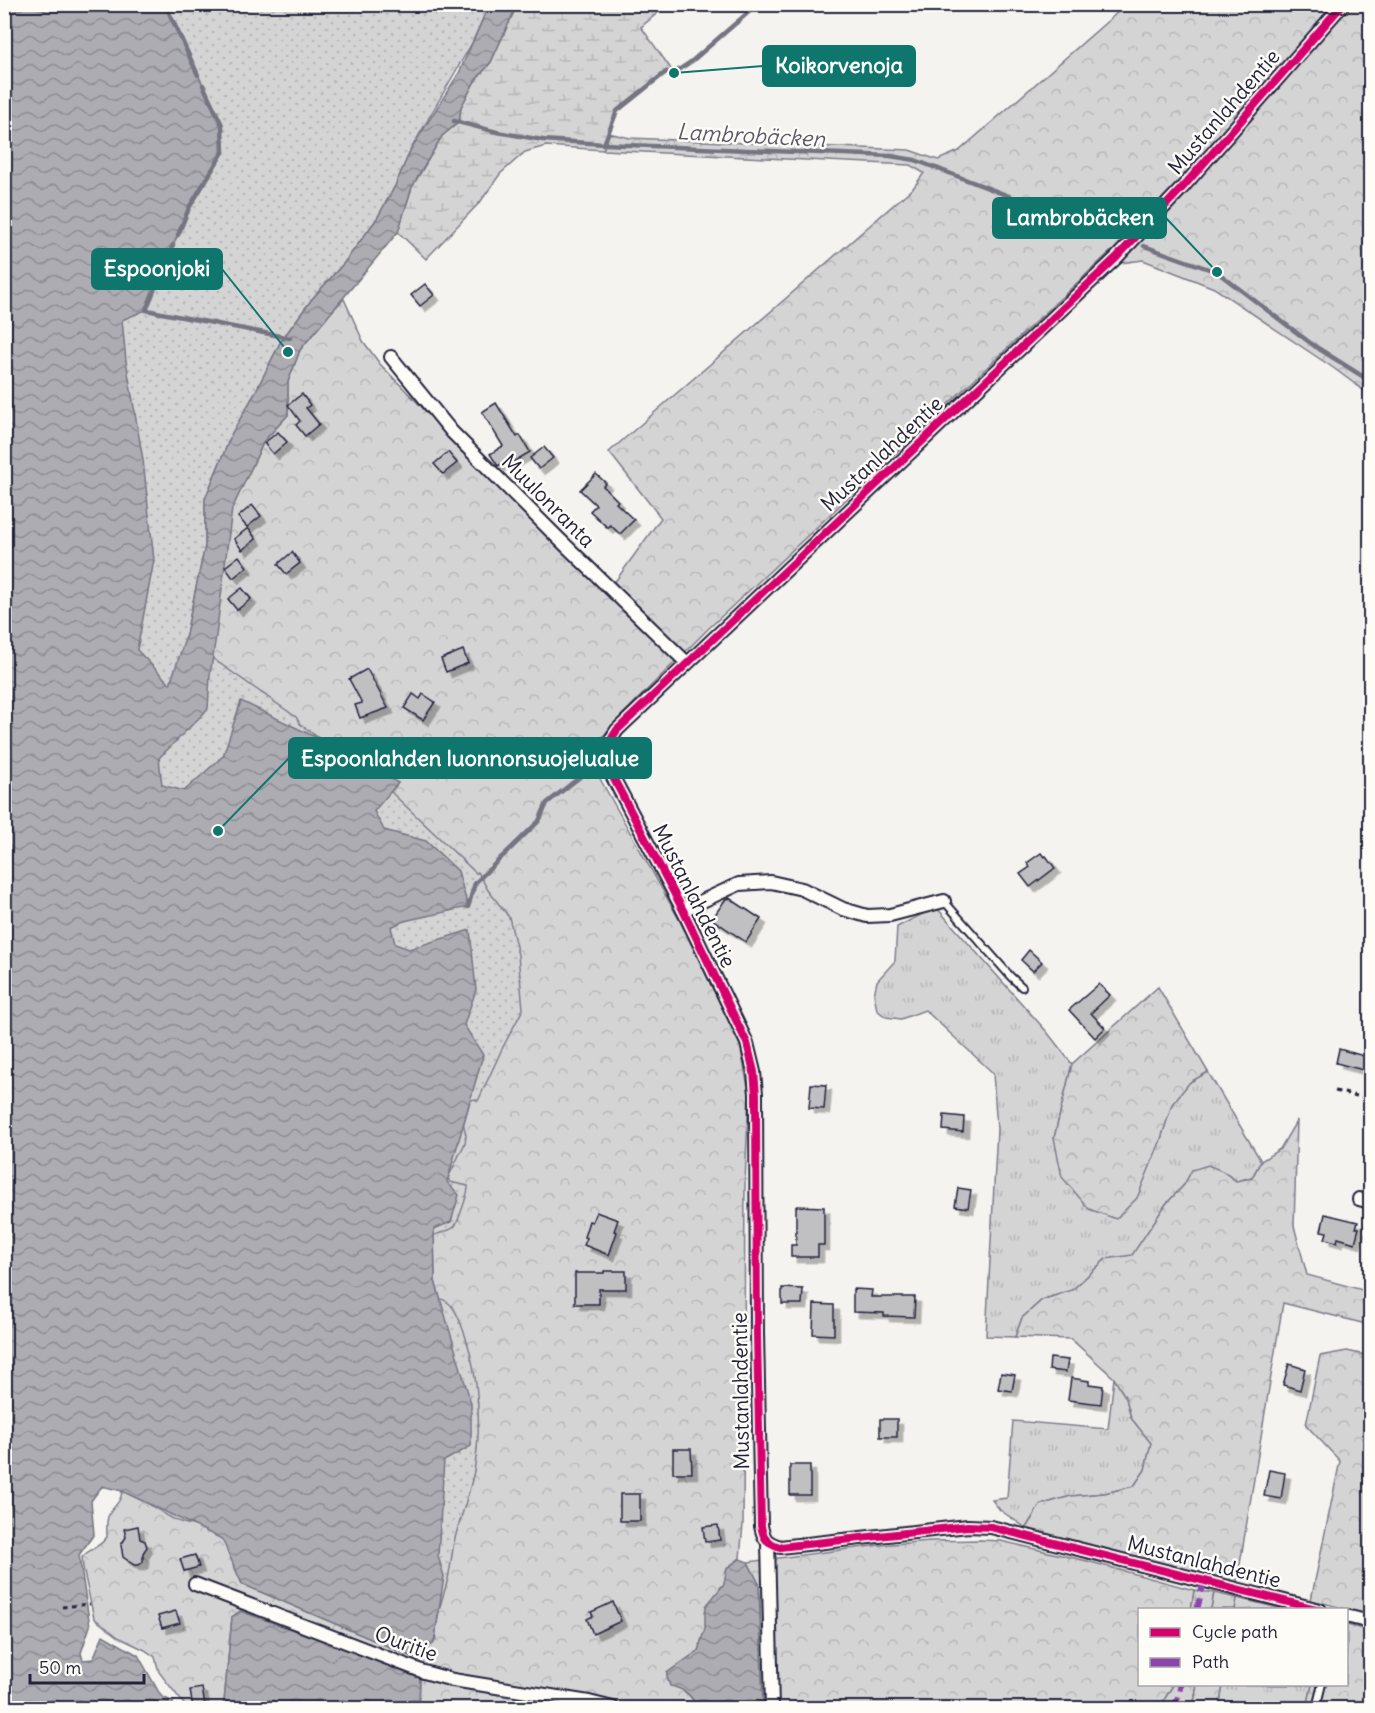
<svg xmlns="http://www.w3.org/2000/svg" width="1375" height="1713" viewBox="0 0 1375 1713" font-family="Delius,sans-serif">
  <defs>
    <pattern id="grass-tufts" width="24" height="20" patternUnits="userSpaceOnUse" patternTransform="scale(1.5)"><rect width="24" height="20" fill="#d5d4d5"/><path d="M3 7l-1-3M5 7V3M7 7l1-3M15 17l-1-3M17 17v-4M19 17l1-3" fill="none" stroke="#b7b6b8"/></pattern>
    <pattern id="forest-crowns" width="20" height="18" patternUnits="userSpaceOnUse" patternTransform="scale(1.5)"><rect width="20" height="18" fill="#d5d4d5"/><path d="M2 6a3 3 0 1 1 6 0M12 15a3 3 0 1 1 6 0" fill="none" stroke="#b7b6b8"/></pattern>
    <pattern id="wetland-marsh" width="20" height="14" patternUnits="userSpaceOnUse" patternTransform="scale(1.5)"><rect width="20" height="14" fill="#d5d4d5"/><path d="M1 5h8M5 5V1M11 12h8M15 12V8" fill="none" stroke="#b7b6b8"/></pattern>
    <pattern id="park-dots" width="8" height="8" patternUnits="userSpaceOnUse" patternTransform="scale(1.5)"><rect width="8" height="8" fill="#d5d4d5"/><path d="M2 2h.1M6 6h.1" fill="none" stroke="#b7b6b8" stroke-width="1.8" stroke-linecap="round"/></pattern>
    <pattern id="water-waves" width="16" height="10" patternUnits="userSpaceOnUse" patternTransform="scale(1.5)"><rect width="16" height="10" fill="#acacb2"/><path d="M0 5q4-4 8 0t8 0" fill="none" stroke="#8c8c92"/></pattern>
    <filter id="shadow"><feDropShadow dx="5.5" dy="5.5" stdDeviation="0" flood-color="#0004"/></filter>
  </defs>
  <rect width="100%" height="100%" fill="#f4f3ef"/>
  <filter id="ink" filterUnits="userSpaceOnUse"><feTurbulence type="fractalNoise" baseFrequency=".0167" numOctaves="2"/><feDisplacementMap in="SourceGraphic" scale="12" xChannelSelector="R" yChannelSelector="G"/><feConvolveMatrix kernelMatrix="1 2 1 2 8 2 1 2 1" color-interpolation-filters="sRGB"/></filter>
  <g filter="url(#ink)">
    <g fill="url(#grass-tufts)" stroke="#7c7b88" stroke-width="1.5">
      <polygon points="936,907 1047,1032 1072,1064 1054,1138 1160,1142 1172,1104 1190,1082 1208,1072 1261,1161 1252,1177 1237,1181 1222,1171 1192,1170 1184,1185 1166,1204 1132,1256 1106,1259 1072,1290 1042,1300 1022,1318 1015,1337 986,1336 997,1129 993,1073 925,1010 901,1019 886,1017 877,1010 874,995 877,981 895,961 897,927"/>
      <polygon points="1114,1378 1126,1398 1131,1418 1151,1443 1145,1470 1134,1486 1105,1493 1071,1496 1040,1505 1026,1528 1000,1510 992,1500 1007,1498 1013,1421 1108,1429"/>
      <polygon points="1194,1590 1214,1593 1211,1609 1191,1610"/>
      <polygon points="1237,1598 1283,1609 1235,1610"/>
      <polygon points="1173,1685 1197,1685 1193,1708 1156,1708 1161,1705"/>
      <polygon points="1223,1685 1312,1685 1307,1708 1219,1708"/>
    </g>
    <g fill="url(#forest-crowns)" stroke="#7c7b88" stroke-width="1.5">
      <path d="M489,5L312,299L281,341L232,508L264,441L288,415V382L300,350L327,316L344,299L363,341L380,364L546,535L604,591L617,579L661,518L609,452L914,187L924,173L910,165L603,150L608,133L630,138L909,150L938,160L959,151L1126,5H1370V395L1332,367L1214,288L1143,260L1121,263L1110,252L708,629L622,715L597,743L590,761L681,923L740,1045L749,1092L745,1182L743,1524L740,1558L727,1568L724,1584L720,1588L698,1651L667,1673L670,1685C680,1688 687,1691 693,1700L691,1708H422L419,1704L420,1678L410,1672L240,1612L232,1617L224,1702L220,1708H187L159,1672L155,1657L145,1650L118,1637L94,1618L83,1568L82,1557C90,1548 98,1549 107,1537C107,1531 106,1523 108,1517C112,1506 121,1504 122,1491L223,1539L242,1584L415,1658L434,1643L471,1403L435,1281L434,1228L483,1055L374,811L398,783L223,756L143,460Z"/>
      <polygon points="1158,987 1208,1072 1190,1082 1172,1104 1160,1142 1137,1198 1116,1219 1089,1209 1062,1177 1054,1138 1072,1064"/>
      <polygon points="1297,1120 1294,1226 1307,1275 1370,1292 1370,1325 1283,1303 1237,1582 1026,1528 1040,1505 1071,1496 1105,1493 1134,1486 1145,1470 1151,1443 1131,1418 1126,1398 1114,1378 1071,1339 1015,1337 1022,1318 1042,1300 1072,1290 1106,1259 1132,1255 1166,1204 1184,1185 1192,1170 1208,1165 1222,1171 1236,1181 1252,1178 1261,1161 1280,1149"/>
      <polygon points="1347,1351 1370,1356 1370,1615 1311,1600 1340,1461 1306,1425 1320,1356"/>
      <polygon points="980,1540 1001,1541 1087,1561 1194,1590 1191,1609 1140,1610 1140,1684 1173,1685 1161,1705 1156,1708 763,1708 760,1596 759,1584 748,1562 880,1545 931,1541"/>
      <polygon points="1214,1593 1237,1598 1235,1609 1211,1609"/>
      <polygon points="1347,1625 1370,1631 1370,1708 1307,1708 1312,1685 1346,1684"/>
      <polygon points="1197,1685 1223,1685 1219,1708 1193,1708"/>
    </g>
    <polygon fill="url(#wetland-marsh)" stroke="#7c7b88" stroke-width="1.5" points="517,5 667,5 641,27 674,73 665,72 617,110 603,150 546,146 525,152 500,174 481,201 426,259 398,232 412,187 442,136 459,122 461,107 475,81 491,62"/>
    <path fill="url(#park-dots)" stroke="#7c7b88" stroke-width="1.5" d="M5,5H489L472,43L411,149L395,186L376,220L344,263L312,299L281,341L254,395L232,433L205,499V546L185,639L296,717L300,724L390,791L476,873L478,872L488,890L509,917L518,955L523,1009L502,1049L478,1101L475,1099L468,1101L463,1122L466,1135L465,1143L448,1178L450,1182L468,1186C469,1191 458,1222 455,1226C450,1232 439,1232 433,1236L432,1297C454,1298 458,1316 465,1335C479,1377 482,1427 474,1471C469,1496 460,1518 454,1542C452,1553 451,1563 449,1574C444,1597 434,1617 436,1641L234,1569C233,1560 231,1547 223,1539C213,1528 193,1526 180,1522C155,1512 137,1490 109,1486C100,1485 96,1493 90,1498L91,1538L86,1545L78,1551L5,1708Z"/>
    <g fill="url(#water-waves)" stroke="#757582" stroke-width="1.5">
      <polygon points="5,4 165,5 222,125 223,152 189,208 146,310 122,320 126,361 143,460 154,560 137,650 170,684 185,639 205,546 205,499 232,433 254,395 281,341 312,299 344,263 376,220 395,186 411,149 459,73 489,5 517,5 491,62 475,81 461,107 459,122 442,136 412,187 398,232 300,350 288,382 288,415 264,441 232,509 216,636 210,675 208,709 159,758 162,785 184,791 223,756 241,701 342,750 398,783 374,811 384,830 426,841 458,871 468,907 404,921 391,927 395,944 409,949 470,930 476,990 464,1025 483,1055 447,1182 459,1195 451,1222 434,1229 435,1281 471,1403 471,1446 444,1461 438,1556 444,1576 434,1643 415,1658 242,1584 222,1539 122,1491 102,1486 91,1501 94,1534 79,1555 90,1626 81,1653 83,1660 93,1659 103,1635 138,1655 161,1696 173,1702 173,1708 5,1708"/>
      <path d="M740,1559L748,1562L759,1584L763,1708H691L693,1700C687,1691 680,1688 670,1686L667,1677V1673L698,1651L705,1628V1614L706,1606L724,1584L727,1568Z"/>
      <polygon points="240,1611 410,1672 420,1678 419,1704 422,1708 220,1708 224,1702 232,1617"/>
    </g>
    <g fill="none" stroke-linecap="round" stroke-linejoin="round">
      <g stroke="#757582" stroke-width="4.5">
        <polyline points="165,4 198,75"/>
        <polyline points="454,121 497,132 543,140 604,144 890,156 915,160 1118,238"/>
        <polyline points="604,144 617,111 666,72 674,73 692,61 758,4"/>
        <polyline points="178,235 189,208 223,152 222,125 203,85"/>
        <polyline points="173,245 146,310 290,338"/>
        <polyline points="1144,246 1217,272 1313,345 1370,381"/>
        <polyline points="468,907 475,883 539,821 547,803 595,765"/>
      </g>
    </g>
    <g fill="#c0bfc2" stroke="#22223b" stroke-width="1.5" filter="url(#shadow)">
      <polygon points="425,284 434,295 420,306 411,295"/>
      <polygon points="302,394 310,405 306,408 319,424 305,436 296,425 300,421 288,405"/>
      <polygon points="496,403 517,437 520,435 530,452 513,462 511,458 498,466 490,454 503,446 482,412"/>
      <polygon points="278,432 287,442 273,454 264,443"/>
      <polygon points="544,447 553,458 539,469 530,458"/>
      <polygon points="448,452 457,463 443,474 434,464"/>
      <polygon points="596,474 606,483 603,486 618,501 616,503 634,520 620,534 610,525 608,528 590,511 596,505 580,490"/>
      <polygon points="252,505 261,516 247,527 238,517"/>
      <polygon points="248,528 256,539 242,550 234,539"/>
      <polygon points="292,552 300,563 286,574 278,564"/>
      <polygon points="239,556 247,567 233,578 225,567"/>
      <polygon points="242,588 251,599 237,610 228,599"/>
      <polygon points="463,650 468,663 446,672 441,659"/>
      <polygon points="367,669 388,708 360,718 355,705 362,703 349,679"/>
      <polygon points="413,694 420,699 423,694 435,702 423,720 404,708"/>
      <polygon points="1041,853 1044,857 1046,856 1055,868 1030,887 1020,874 1030,867 1027,863"/>
      <polygon points="729,898 761,919 746,942 712,919 725,900"/>
      <polygon points="1029,950 1042,962 1033,971 1021,960"/>
      <polygon points="1099,984 1110,995 1091,1013 1105,1028 1095,1038 1069,1010"/>
      <polygon points="1339,1049 1371,1058 1371,1072 1336,1063"/>
      <polygon points="811,1084 826,1085 824,1109 809,1108"/>
      <polygon points="944,1115 964,1117 963,1132 943,1130"/>
      <polygon points="958,1188 971,1190 968,1208 955,1206"/>
      <polygon points="796,1206 824,1207 824,1245 818,1245 818,1257 791,1257 791,1245 796,1245"/>
      <polygon points="596,1212 618,1220 614,1231 617,1232 609,1255 584,1245 587,1238 584,1237 589,1221 592,1222"/>
      <polygon points="1325,1214 1358,1222 1356,1228 1359,1228 1355,1243 1338,1238 1337,1242 1325,1239 1327,1232 1321,1231"/>
      <polygon points="604,1271 626,1271 626,1289 599,1289 599,1304 575,1304 575,1273 604,1273"/>
      <polygon points="782,1288 803,1289 802,1304 782,1304"/>
      <polygon points="853,1289 872,1290 871,1297 915,1297 914,1317 884,1316 884,1313 853,1312"/>
      <polygon points="814,1304 834,1305 834,1335 813,1334"/>
      <polygon points="1050,1358 1068,1360 1066,1372 1049,1370"/>
      <polygon points="1289,1364 1305,1369 1300,1390 1283,1385"/>
      <polygon points="1001,1373 1015,1375 1012,1391 998,1389"/>
      <polygon points="1071,1378 1089,1381 1089,1384 1103,1386 1101,1404 1068,1400"/>
      <rect x="880" y="1419" width="17" height="18"/>
      <polygon points="673,1449 691,1449 692,1473 673,1473"/>
      <rect x="790" y="1465" width="20" height="30"/>
      <polygon points="1269,1470 1285,1473 1281,1499 1264,1496"/>
      <rect x="620" y="1494" width="20" height="27"/>
      <polygon points="718,1525 720,1540 705,1542 703,1527"/>
      <polygon points="138,1526 140,1539 145,1541 147,1547 143,1553 143,1562 139,1565 134,1565 123,1557 121,1545 126,1537 124,1529"/>
      <polygon points="195,1555 199,1567 184,1571 180,1559"/>
      <polygon points="613,1602 621,1621 593,1634 587,1619 593,1616 591,1612"/>
      <polygon points="176,1611 180,1623 162,1628 158,1616"/>
      <polygon points="202,1688 205,1706 193,1708 190,1690"/>
    </g>
    <g fill="none" stroke-linecap="round" stroke-linejoin="round">
      <defs>
        <g id="service">
          <polyline points="944,901 1011,977 1022,987"/>
          <polyline points="1316,1708 1322,1684"/>
        </g>
        <g id="minor">
          <polyline points="391,357 452,432 557,537 687,663"/>
          <polyline points="683,910 739,884 771,882 802,889 843,909 867,916 890,915 944,901"/>
          <polyline points="1359,1199 1370,1202"/>
          <polyline points="768,1543 772,1708"/>
          <polyline points="195,1584 424,1672 453,1680 589,1702 613,1708"/>
          <path d="M1320,1610L991,1527L968,1526L780,1547C766,1542 764,1540 761,1526L757,1334L756,1094L754,1072L747,1043L683,910L608,768C603,753 609,742 617,730L1116,258L1182,188L1343,4"/>
          <polyline points="1346,1616 1370,1622"/>
        </g>
      </defs>
      <use href="#service" stroke="#22223b" stroke-width="10"/>
      <use href="#minor" stroke="#22223b" stroke-width="16"/>
      <g stroke="#22223b" stroke-width="3" stroke-dasharray="4.5 4.5" stroke-linecap="butt">
        <polyline points="1335,1091 1366,1098"/>
        <polyline points="62,1607 90,1604"/>
      </g>
      <use href="#service" stroke="#fdfcf7" stroke-width="6"/>
      <use href="#minor" stroke="#fdfcf7" stroke-width="12"/>
      <g stroke="#8e44ad" stroke-width="6" stroke-dasharray="12 6" stroke-linecap="butt">
        <polyline points="1197,1610 1204,1581"/>
        <polyline points="1175,1708 1181,1684"/>
      </g>
      <defs>
        <path id="cycleway" d="M1320,1610L991,1527L968,1526L780,1547C766,1542 764,1540 761,1526L757,1334L756,1094L754,1072L747,1043L683,910L608,768C603,753 609,742 617,730L1116,258L1182,188L1343,4"/>
      </defs>
      <use href="#cycleway" stroke="#fdfcf7" stroke-width="11"/>
      <use href="#cycleway" stroke="#d6006c" stroke-width="8"/>
    </g>
  </g>
  <g text-anchor="middle" stroke-width="5" stroke-linejoin="round" paint-order="stroke">
    <g font-size="21" fill="#22223b" stroke="#fdfcf7">
      <text transform="translate(1224 112) rotate(-49)" y="7">Mustanlahdentie</text>
      <text transform="translate(882 454) rotate(-43)" y="7">Mustanlahdentie</text>
      <text transform="translate(548 501) rotate(45)" y="7">Muulonranta</text>
      <text transform="translate(694 896) rotate(63)" y="7">Mustanlahdentie</text>
      <text transform="translate(741 1391) rotate(-91)" y="7">Mustanlahdentie</text>
      <text transform="translate(1204 1562) rotate(14)" y="7">Mustanlahdentie</text>
      <text transform="translate(406 1644) rotate(20)" y="7">Ouritie</text>
    </g>
    <g font-size="22" font-style="italic" fill="#59596b" stroke="#fdfcf7">
      <text transform="translate(751 135) rotate(3)" y="8">Lambrobäcken</text>
    </g>
  </g>
  <path fill="none" stroke="#0f766e" stroke-width="2" d="M674 73L763 66M1217 272L1166 218M288 352L222 269M218 831L289 758"/>
  <g fill="#0f766e" stroke="#fdfcf7" stroke-width="2">
    <circle cx="674" cy="73" r="6"/>
    <circle cx="1217" cy="272" r="6"/>
    <circle cx="288" cy="352" r="6"/>
    <circle cx="218" cy="831" r="6"/>
  </g>
  <g fill="#0f766e" stroke="#0f766e" stroke-width="2">
    <rect x="763" y="46" width="152" height="40" rx="6"/>
    <rect x="993" y="198" width="173" height="40" rx="6"/>
    <rect x="92" y="249" width="130" height="40" rx="6"/>
    <rect x="289" y="738" width="362" height="40" rx="6"/>
  </g>
  <g font-size="22" text-anchor="middle" font-weight="bold" fill="#fff">
    <text x="839" y="73">Koikorvenoja</text>
    <text x="1080" y="225">Lambrobäcken</text>
    <text x="157" y="276">Espoonjoki</text>
    <text x="470" y="766">Espoonlahden luonnonsuojelualue</text>
  </g>
  <rect width="1375" height="1713" fill="none" stroke="#fdfcf7" stroke-width="24"/>
  <rect x="12" y="12" width="1351" height="1689" fill="none" stroke="#22223b" stroke-width="2" filter="url(#ink)"/>
  <rect x="1138" y="1608" width="210" height="78" fill="#fdfcf7" stroke="#a5a5ac" stroke-width="1.5"/>
  <rect x="1150" y="1628" width="30" height="9" fill="#d6006c" stroke="#a5a5ac" stroke-width="1.5"/>
  <text x="1192" y="1638" font-size="18" fill="#22223b">Cycle path</text>
  <rect x="1150" y="1658" width="30" height="9" fill="#8e44ad" stroke="#a5a5ac" stroke-width="1.5"/>
  <text x="1192" y="1668" font-size="18" fill="#22223b">Path</text>
  <path d="M30 1674v9h114v-9" fill="none" stroke="#22223b" stroke-width="3"/>
  <text x="39" y="1674" font-size="18" fill="#22223b" stroke="#fdfcf7" stroke-width="4.5" paint-order="stroke">50 m</text>
</svg>
